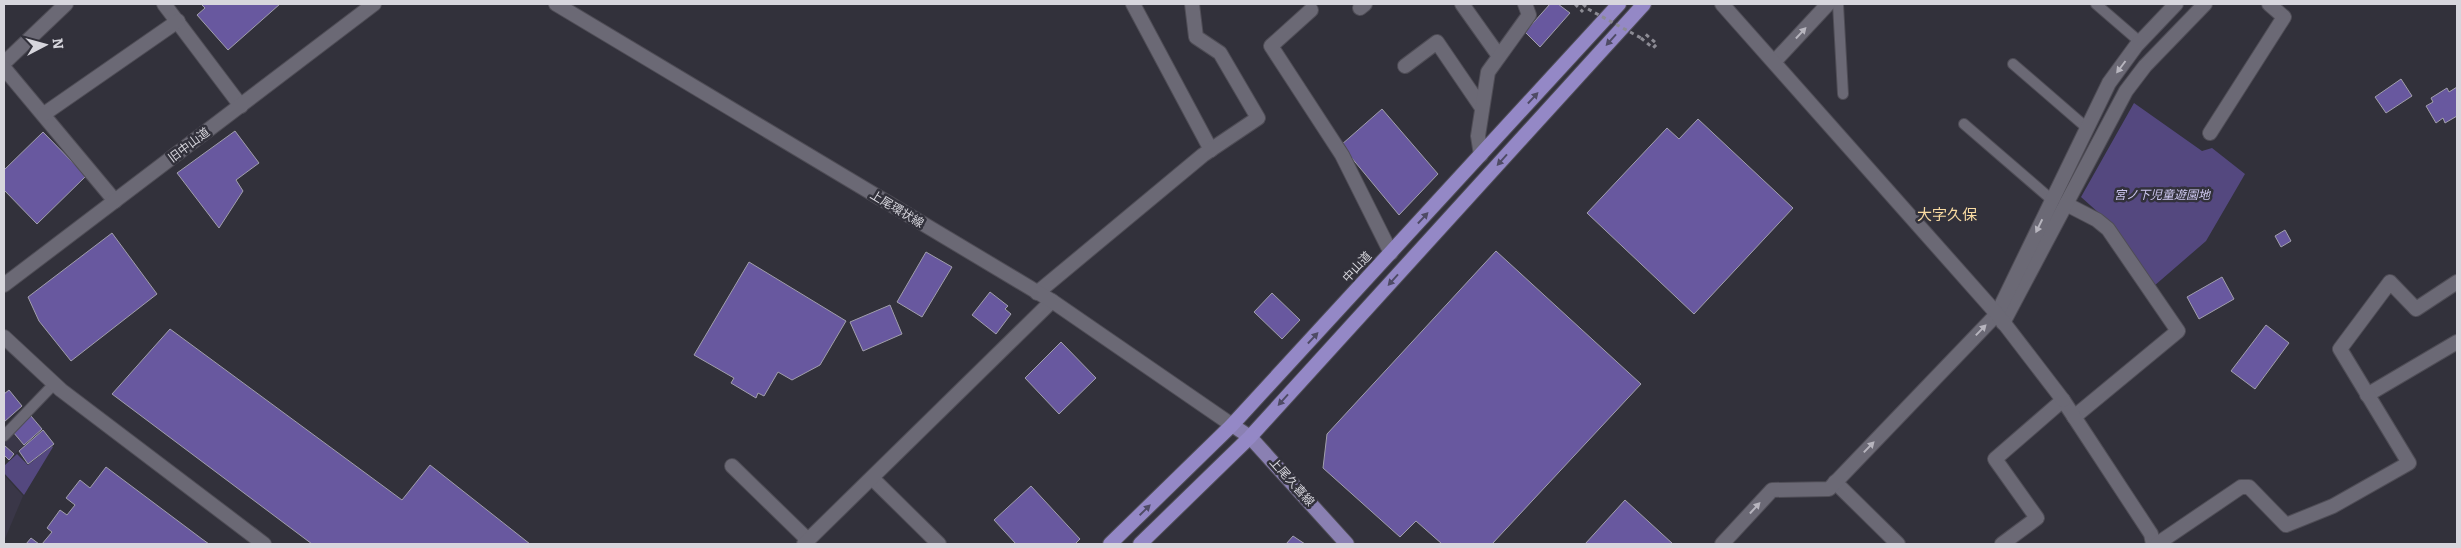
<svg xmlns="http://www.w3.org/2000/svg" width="2461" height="548" viewBox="0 0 2461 548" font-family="Bitter,'Noto Sans JP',serif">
  <rect width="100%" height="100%" fill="#32313b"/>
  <g fill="#3a3748">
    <polygon points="13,434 24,445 15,454 4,443"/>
    <polygon points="4,475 23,496 4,541"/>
  </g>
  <g fill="#54487f">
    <polygon points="2134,103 2202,151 2212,148 2245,174 2206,241 2154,286 2109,222 2081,197"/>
    <polygon points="52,446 53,447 24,495 4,473 4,466 17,454 28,465"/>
  </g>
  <g fill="#68589f" stroke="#a19fac">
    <polygon points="201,4 280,4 228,50 197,15 205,8"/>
    <polygon points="1550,4 1558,4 1570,13 1540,47 1525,32"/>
    <polygon points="2401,79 2412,96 2386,113 2375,97"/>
    <polygon points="2457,87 2457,116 2445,123 2443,118 2436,123 2426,106 2433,102 2431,98 2447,88 2449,92"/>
    <polygon points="1382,109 1438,174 1399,215 1341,145"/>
    <polygon points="1698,119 1793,208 1694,314 1587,213 1667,128 1679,139"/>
    <polygon points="235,131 259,163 236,180 243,191 219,228 177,173"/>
    <polygon points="43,132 86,176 37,224 4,190 4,170"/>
    <polygon points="2285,230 2291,241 2281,247 2275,236"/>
    <polygon points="112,233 157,294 71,361 39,321 28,297"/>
    <polygon points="1496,251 1641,384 1492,544 1442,544 1416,521 1400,537 1323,468 1327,434"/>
    <polygon points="926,252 952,267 922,317 897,302"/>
    <polygon points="749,262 846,321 820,365 792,380 778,372 764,396 758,393 756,398 731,383 734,378 694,355"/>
    <polygon points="2222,277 2234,299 2199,319 2187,297"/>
    <polygon points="990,292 1008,306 1005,309 1011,314 996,334 972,315"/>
    <polygon points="1272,293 1300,320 1282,339 1254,312"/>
    <polygon points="890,305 902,334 863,351 850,322"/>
    <polygon points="2266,325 2289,343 2255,389 2231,371"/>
    <polygon points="170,329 402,500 430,465 530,544 312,544 112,394"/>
    <polygon points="1061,342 1096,378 1059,414 1025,378"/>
    <polygon points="9,390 22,406 4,422 4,394"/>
    <polygon points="31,416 42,429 24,445 13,432"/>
    <polygon points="43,430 54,444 28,464 19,451"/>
    <polygon points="4,445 14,454 9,460 4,455"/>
    <polygon points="106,467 202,539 209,544 42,544 52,532 47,528 60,510 67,515 75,505 66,498 80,480 90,488"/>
    <polygon points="1031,486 1080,539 1075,544 1016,544 994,520"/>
    <polygon points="1625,500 1673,544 1585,544"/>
    <polygon points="1293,536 1305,544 1286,544"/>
    <polygon points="31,538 39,544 26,544"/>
  </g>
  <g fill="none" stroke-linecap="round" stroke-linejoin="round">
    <defs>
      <g id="service">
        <polyline points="1838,4 1843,94"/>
        <polyline points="2096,4 2140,42"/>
        <polyline points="2013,64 2087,128"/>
        <polyline points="1964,124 2052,200"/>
        <polyline points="4,436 54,384"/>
      </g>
      <g id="minor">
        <polyline points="164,4 241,106"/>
        <polyline points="1133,4 1211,150"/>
        <polyline points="1462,4 1499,56"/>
        <polyline points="1360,8 1365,4"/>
        <polyline points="1311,10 1271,46 1342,155 1391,253"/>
        <polyline points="1774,62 1828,4"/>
        <polyline points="4,63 66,4"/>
        <polyline points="1405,66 1437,42 1482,108"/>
        <polyline points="4,68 115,201"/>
        <polyline points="44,114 178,21"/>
        <polyline points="2210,133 2284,17 2269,4"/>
        <polyline points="1481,155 1478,136 1488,72 1529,15 1525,4"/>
        <polyline points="2066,204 2097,220 2108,229 2178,331 2074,417"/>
        <polyline points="1037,293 1203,155 1258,118 1220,53 1196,37 1192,4"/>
        <polyline points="2003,323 2126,91 2145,66 2205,4"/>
        <polyline points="2367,395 2457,342"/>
        <polyline points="732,466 808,540"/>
        <polyline points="872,478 939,544"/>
        <polyline points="1835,482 1898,544"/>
        <polyline points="804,544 1052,301"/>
        <polyline points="1722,544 1772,490 1829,489 1997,314 2109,83 2136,46 2176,4"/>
        <polyline points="2002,544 2037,518 1995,459 2063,400 2151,534 2153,544"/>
        <polyline points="2157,544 2241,487 2249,487 2286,525 2333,506 2409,463 2340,349 2390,282 2416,309 2457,282"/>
      </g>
      <g id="tertiary">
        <polyline points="1722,4 1997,314 2063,400"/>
        <polyline points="4,337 61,390 264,544"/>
      </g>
      <g id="secondary">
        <polyline points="556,4 1052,301 1232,425"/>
        <polyline points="4,285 374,4"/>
      </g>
      <polyline id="primary" points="1232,425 1250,437 1347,544"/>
      <g id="trunk">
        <polyline points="1110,544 1232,425 1619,4"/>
        <polyline points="1140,544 1250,437 1644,4"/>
      </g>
    </defs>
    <use href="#service" stroke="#4f4d56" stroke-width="12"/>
    <use href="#minor" stroke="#4f4d56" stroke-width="16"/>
    <use href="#tertiary" stroke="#4f4d56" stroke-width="16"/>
    <use href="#secondary" stroke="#4f4d56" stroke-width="16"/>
    <use href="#primary" stroke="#4f4d56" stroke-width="16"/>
    <use href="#trunk" stroke="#4f4d56" stroke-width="16"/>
    <g stroke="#8c8b94" stroke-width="3" stroke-dasharray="4 4" stroke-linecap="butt">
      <polyline points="1575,4 1583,12"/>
      <polyline points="1583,4 1588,9"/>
      <polyline points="1641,38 1653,48 1657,44 1643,32"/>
    </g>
    <use href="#service" stroke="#6b6975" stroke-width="10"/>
    <use href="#minor" stroke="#6b6975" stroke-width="14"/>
    <use href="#tertiary" stroke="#6b6975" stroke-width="14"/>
    <use href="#secondary" stroke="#6b6975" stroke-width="14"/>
    <use href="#primary" stroke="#8a80b2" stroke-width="14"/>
    <use href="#trunk" stroke="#9488c6" stroke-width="14"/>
    <polyline stroke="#8c8b94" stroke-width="3" stroke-dasharray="4 4" stroke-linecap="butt" points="1588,9 1641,38"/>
  </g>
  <defs><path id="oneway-solid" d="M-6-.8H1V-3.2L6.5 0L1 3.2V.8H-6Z" transform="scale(1.25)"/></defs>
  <g fill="#b7b5be">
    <use href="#oneway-solid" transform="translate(1801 33) rotate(-47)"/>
    <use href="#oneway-solid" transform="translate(2121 67) rotate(127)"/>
    <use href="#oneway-solid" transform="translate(2039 226) rotate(116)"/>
    <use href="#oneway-solid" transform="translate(1981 330) rotate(-46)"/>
    <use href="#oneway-solid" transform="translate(1869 447) rotate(-46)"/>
    <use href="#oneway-solid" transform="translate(1755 508) rotate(-47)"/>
  </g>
  <g fill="#4f4b65">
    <use href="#oneway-solid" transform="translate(1611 40) rotate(132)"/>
    <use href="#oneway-solid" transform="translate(1533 98) rotate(-47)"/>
    <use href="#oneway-solid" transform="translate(1502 160) rotate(132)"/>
    <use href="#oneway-solid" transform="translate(1423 218) rotate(-47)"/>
    <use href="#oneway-solid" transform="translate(1393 280) rotate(132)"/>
    <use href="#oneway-solid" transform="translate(1313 338) rotate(-47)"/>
    <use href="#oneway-solid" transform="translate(1283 400) rotate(132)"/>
    <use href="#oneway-solid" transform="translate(1145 510) rotate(-44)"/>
  </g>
  <g text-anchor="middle" stroke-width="5" stroke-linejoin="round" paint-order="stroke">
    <g font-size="12" fill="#d7d6dd" stroke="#32313b">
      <text transform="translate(189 145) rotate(-37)" y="4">旧中山道</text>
      <text transform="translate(897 209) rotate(31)" y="4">上尾環状線</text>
      <text transform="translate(1357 267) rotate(-47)" y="4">中山道</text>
      <text transform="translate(1292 482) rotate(48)" y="4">上尾久喜線</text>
    </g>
    <g font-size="12" font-style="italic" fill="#cec8f0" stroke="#32313b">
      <text x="2162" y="199">宮ノ下児童遊園地</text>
    </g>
    <g font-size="15" fill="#f9dba2" stroke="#32313b">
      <text x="1947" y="220">大字久保</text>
    </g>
  </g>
  <rect width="2461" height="548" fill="none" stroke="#d7d6dd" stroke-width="10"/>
  <g transform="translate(45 45) rotate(84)" stroke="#32313b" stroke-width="4" paint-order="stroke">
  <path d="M0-4L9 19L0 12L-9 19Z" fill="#d7d6dd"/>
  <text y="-8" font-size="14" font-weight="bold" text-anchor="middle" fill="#d7d6dd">N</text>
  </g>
</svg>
